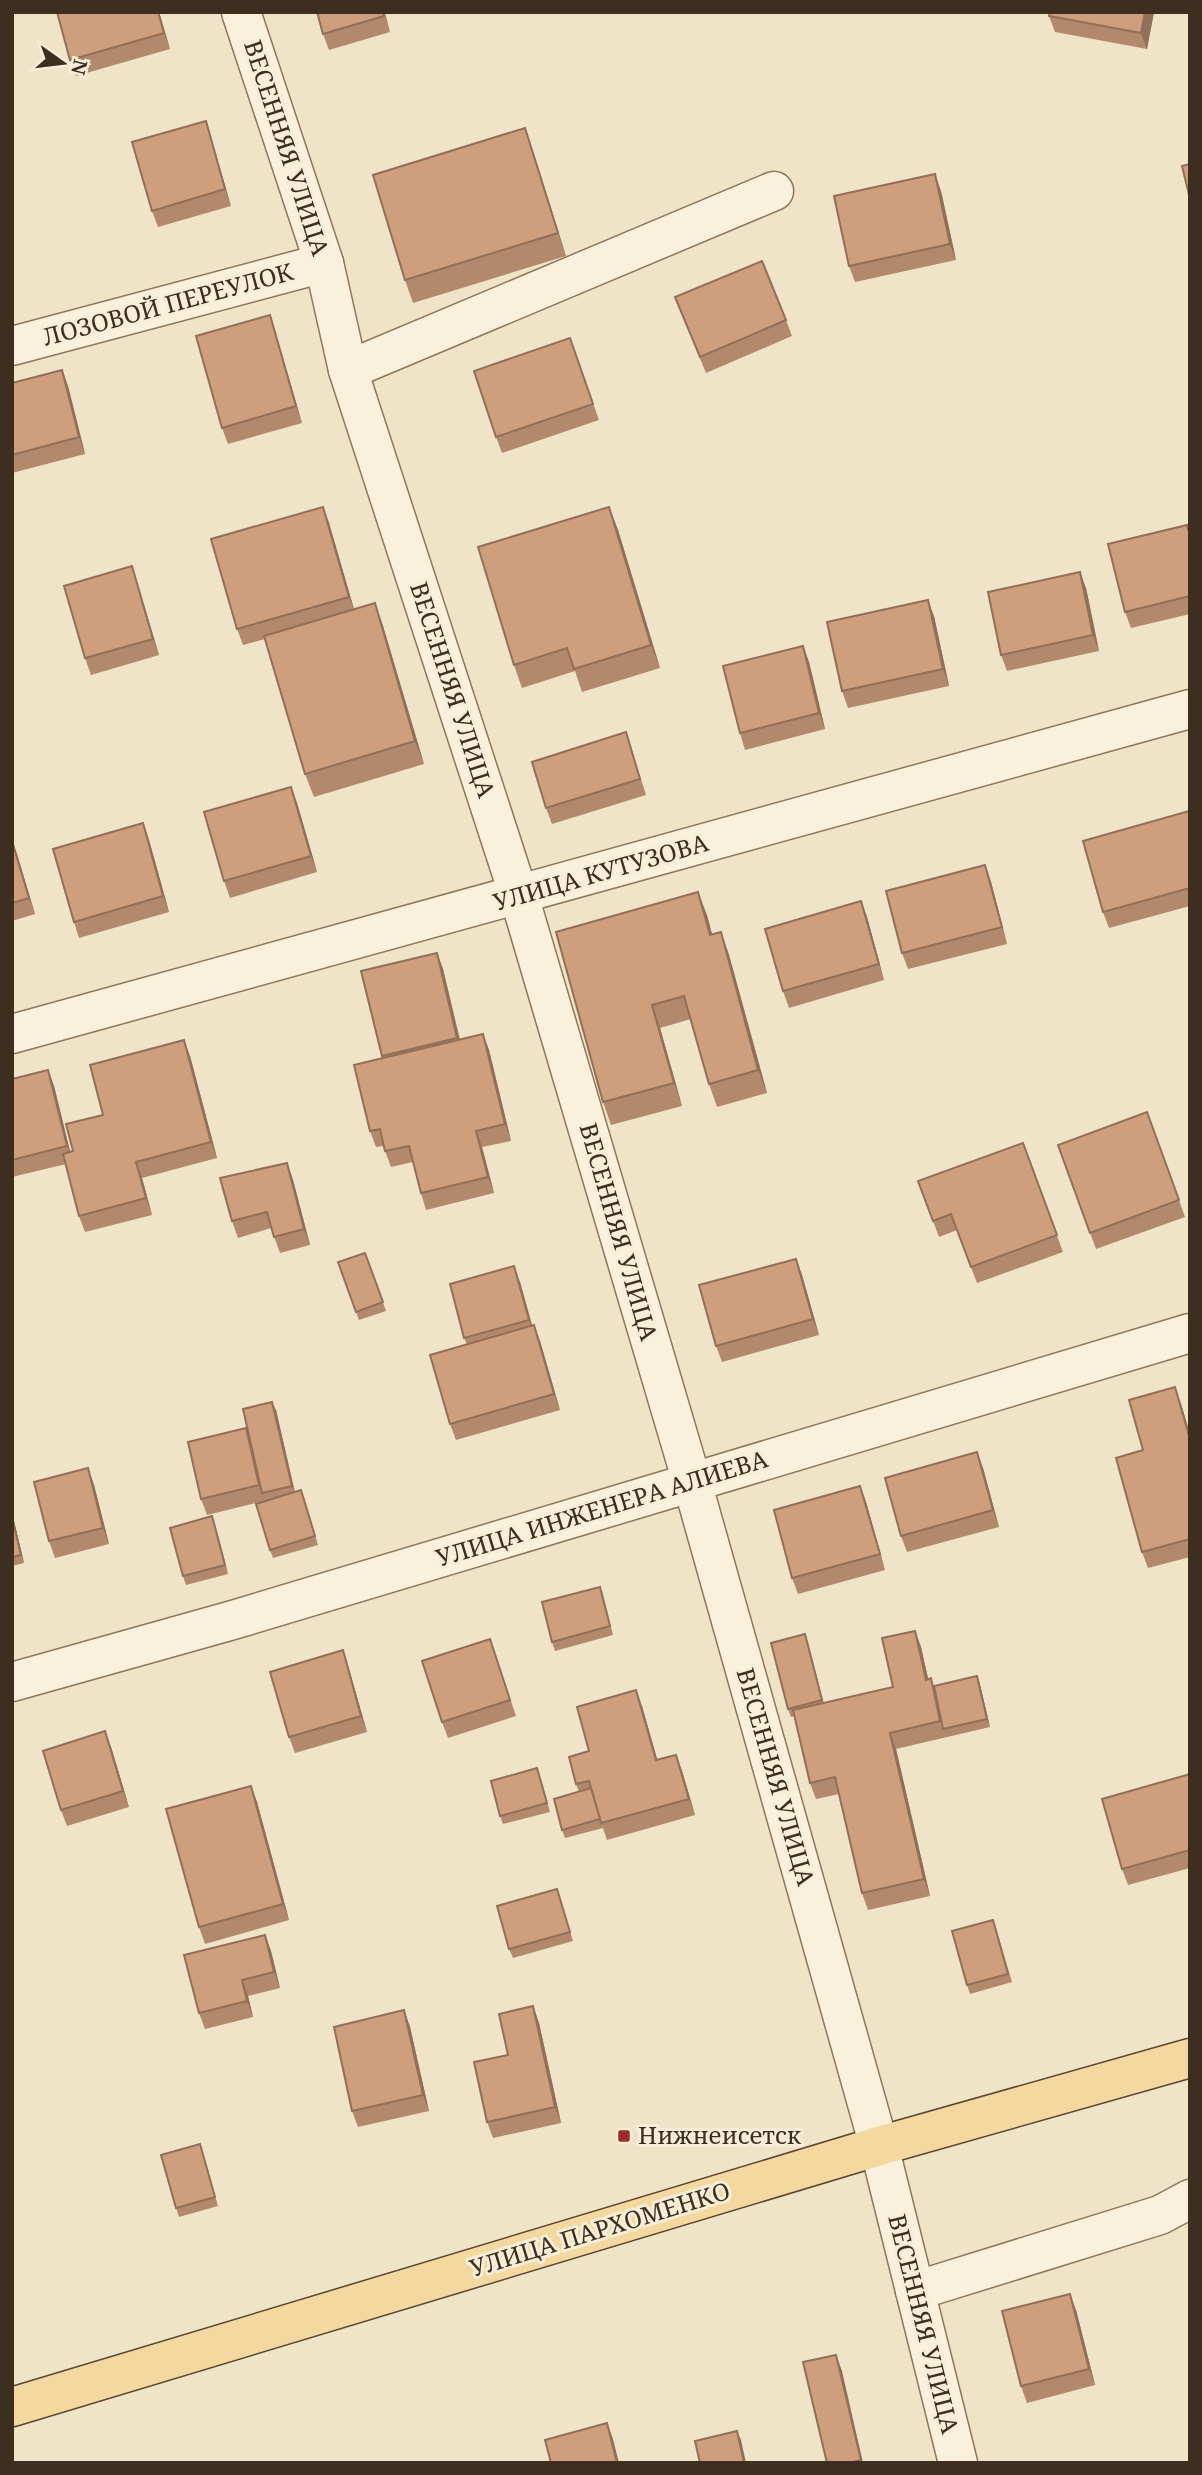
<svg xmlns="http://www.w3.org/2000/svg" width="1202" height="2475" viewBox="0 0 1202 2475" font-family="'Noto Serif',serif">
  <rect width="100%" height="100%" fill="#f0e4c8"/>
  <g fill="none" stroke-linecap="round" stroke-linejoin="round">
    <defs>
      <g id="minor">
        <polyline points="241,12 324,263 348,370 519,896 692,1482 879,2146 958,2463"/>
        <polyline points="12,346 324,263"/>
        <polyline points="348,370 774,191"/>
        <polyline points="12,1034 1190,709"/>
        <polyline points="12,1682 233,1620 1190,1333"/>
        <polyline points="915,2291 1160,2215 1190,2199"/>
      </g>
      <polyline id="major" points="12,2407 879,2146 1190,2058"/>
    </defs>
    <use href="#minor" stroke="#8d765c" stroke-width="41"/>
    <use href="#major" stroke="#5b4430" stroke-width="41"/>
    <use href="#minor" stroke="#faf1dc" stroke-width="38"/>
    <use href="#major" stroke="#f3d9a0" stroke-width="38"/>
  </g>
  <g fill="#b2896c">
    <polygon points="159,12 170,49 76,76 70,60"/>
    <polygon points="385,12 390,32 329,50 323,34"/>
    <polygon points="1154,12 1147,49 1055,32 1049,16"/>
    <polygon points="211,138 231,206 158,227 152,211"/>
    <polygon points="533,151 566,256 413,303 405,280"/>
    <polygon points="941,191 956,260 855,282 849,266"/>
    <polygon points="675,297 786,320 792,336 706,373"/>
    <polygon points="275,331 302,423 228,444 222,428"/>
    <polygon points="570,338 599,420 502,453 496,437"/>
    <polygon points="62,370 68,386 85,454 12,473 12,383"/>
    <polygon points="323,507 329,523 354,609 375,603 383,626 424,764 314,797 305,774 265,639 243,645 237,629"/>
    <polygon points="609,507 618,530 660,668 582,692 575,671 522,688 514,665"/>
    <polygon points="1187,525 1190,532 1190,614 1131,628 1125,612"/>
    <polygon points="137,582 159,655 91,675 85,658"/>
    <polygon points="1086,588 1099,651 1007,671 1001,655"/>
    <polygon points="934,616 949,686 848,708 842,691"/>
    <polygon points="803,646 809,662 825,729 745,750 740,733"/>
    <polygon points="626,732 646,795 552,824 546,808"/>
    <polygon points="291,787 297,803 317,872 230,898 224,881"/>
    <polygon points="1190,812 1190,906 1109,928 1103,912"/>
    <polygon points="143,823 149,840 169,912 79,938 74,922"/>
    <polygon points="12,840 35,914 12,921"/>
    <polygon points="985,865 991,882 1007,944 908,969 902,953"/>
    <polygon points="861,901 867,917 884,980 789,1008 783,991"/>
    <polygon points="707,915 712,934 721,932 729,955 767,1093 717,1107 709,1084 691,1019 660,1028 682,1106 611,1125 603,1102 556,932"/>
    <polygon points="437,953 443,969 460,1039 483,1034 489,1050 511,1141 482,1147 494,1193 426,1210 421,1193 413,1162 391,1167 383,1146 376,1147 370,1131 382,1058 361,971"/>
    <polygon points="190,1056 217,1158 142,1178 152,1215 85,1232 79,1216 66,1164 12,1177 12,1079 48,1070 54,1086 70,1152 73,1151 103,1115"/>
    <polygon points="1147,1112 1185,1217 1096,1249 1058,1145"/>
    <polygon points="1023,1143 1063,1252 977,1283 957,1230 939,1237 918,1181"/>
    <polygon points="287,1163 293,1180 310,1245 280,1253 271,1228 238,1238 232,1221"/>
    <polygon points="365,1253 386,1311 359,1320 338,1262"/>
    <polygon points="796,1259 802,1275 819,1335 722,1362 716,1346"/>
    <polygon points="520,1282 532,1325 540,1341 560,1410 456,1440 450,1424 467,1344 464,1338"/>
    <polygon points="1181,1404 1190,1434 1190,1557 1148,1568 1142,1552 1143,1450"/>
    <polygon points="276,1410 295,1492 304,1498 318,1545 273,1558 270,1550 260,1502 207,1515 201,1499 249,1438"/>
    <polygon points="977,1452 983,1468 999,1527 907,1552 901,1536"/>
    <polygon points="88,1468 94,1485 109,1544 55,1558 49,1541"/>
    <polygon points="860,1486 866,1502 885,1570 798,1594 792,1578"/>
    <polygon points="12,1513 24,1563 12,1566"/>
    <polygon points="215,1525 228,1574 186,1585 183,1576"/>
    <polygon points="603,1595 613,1635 555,1651 552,1642"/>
    <polygon points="915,1631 921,1647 928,1679 934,1686 977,1676 980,1685 990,1727 896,1749 930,1896 868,1910 862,1893 839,1794 816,1799 810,1783 795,1716 791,1717 788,1709 805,1634 823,1703 893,1687"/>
    <polygon points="490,1639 516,1716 448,1738 442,1722"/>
    <polygon points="348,1666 367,1732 295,1753 289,1737"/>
    <polygon points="642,1706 657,1760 676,1755 682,1771 695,1815 607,1840 603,1828 565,1838 562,1830 579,1792 576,1784 589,1751"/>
    <polygon points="111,1747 129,1807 67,1826 61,1810"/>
    <polygon points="1190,1774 1190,1868 1128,1885 1122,1869"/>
    <polygon points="540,1777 550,1812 503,1824 500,1816"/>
    <polygon points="251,1786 257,1802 289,1920 205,1944 199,1927"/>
    <polygon points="557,1889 573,1941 513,1958 509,1949"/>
    <polygon points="996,1928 1012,1982 970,1994 967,1985"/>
    <polygon points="265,1935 271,1951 280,1988 248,1996 253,2017 205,2029 199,2013"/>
    <polygon points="533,2006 539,2023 561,2123 493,2138 487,2122"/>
    <polygon points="404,2010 410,2027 429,2111 358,2127 352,2111"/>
    <polygon points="203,2153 218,2206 179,2217 176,2208"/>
    <polygon points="1076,2310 1095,2385 1027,2403 1021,2386"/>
  </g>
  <g fill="#916f58">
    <polygon points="158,12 159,12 170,49 164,33"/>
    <polygon points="1145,12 1154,12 1147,49 1141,33"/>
    <polygon points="206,121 231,206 225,189"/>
    <polygon points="525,128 533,151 566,256 558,233"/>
    <polygon points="935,174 941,191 956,260 950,244"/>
    <polygon points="270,315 275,331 302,423 296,406"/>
    <polygon points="62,370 68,386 85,454 79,437"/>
    <polygon points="323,507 329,523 355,613 349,597"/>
    <polygon points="609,507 618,530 660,668 651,645"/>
    <polygon points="132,566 137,582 159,655 153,639"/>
    <polygon points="1080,572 1086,588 1099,651 1093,635"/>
    <polygon points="928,600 934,616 949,686 943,669"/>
    <polygon points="375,603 383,626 424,764 415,741"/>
    <polygon points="803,646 809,662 825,729 819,713"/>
    <polygon points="291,787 297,803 317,872 311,856"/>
    <polygon points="143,823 149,840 169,912 163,896"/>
    <polygon points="12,840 17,854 35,914 29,898"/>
    <polygon points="985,865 991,882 1007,944 1002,927"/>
    <polygon points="698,892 707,915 718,958 710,935"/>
    <polygon points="861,901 867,917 884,980 879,964"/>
    <polygon points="721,932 729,955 767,1093 758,1070"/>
    <polygon points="437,953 443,969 463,1055 457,1038"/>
    <polygon points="652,1005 660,1028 682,1106 674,1083"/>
    <polygon points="483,1034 489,1050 511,1141 505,1124"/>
    <polygon points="184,1040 190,1056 217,1158 211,1142"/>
    <polygon points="48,1070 54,1086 73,1163 67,1146"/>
    <polygon points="476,1131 482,1147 494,1193 488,1177"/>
    <polygon points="136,1162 142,1178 152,1215 146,1198"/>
    <polygon points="287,1163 293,1180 310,1245 304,1229"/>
    <polygon points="796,1259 802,1275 819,1335 813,1319"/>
    <polygon points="514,1266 520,1282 535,1336 529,1320"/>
    <polygon points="534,1325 540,1341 560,1410 554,1394"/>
    <polygon points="1175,1387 1181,1404 1190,1434 1190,1439"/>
    <polygon points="272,1402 276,1410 295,1494 292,1486"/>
    <polygon points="977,1452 983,1468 999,1527 993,1510"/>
    <polygon points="88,1468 94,1485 109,1544 103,1528"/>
    <polygon points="860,1486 866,1502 885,1570 880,1554"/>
    <polygon points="12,1513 24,1563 21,1555 12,1517"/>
    <polygon points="212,1516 215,1525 228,1574 225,1565"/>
    <polygon points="915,1631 921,1647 932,1696 926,1680"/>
    <polygon points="805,1634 808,1643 825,1708 822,1700"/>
    <polygon points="343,1650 348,1666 367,1732 361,1716"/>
    <polygon points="977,1676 980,1685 990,1727 987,1719"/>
    <polygon points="636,1690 642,1706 662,1776 656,1760"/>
    <polygon points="105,1731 111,1747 129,1807 123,1791"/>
    <polygon points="890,1733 896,1749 930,1896 924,1879"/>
    <polygon points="676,1755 682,1771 695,1815 689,1799"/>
    <polygon points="251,1786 257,1802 289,1920 283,1904"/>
    <polygon points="265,1935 271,1951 280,1988 274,1972"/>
    <polygon points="242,1980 248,1996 253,2017 247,2001"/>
    <polygon points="533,2006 539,2023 561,2123 555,2107"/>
    <polygon points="404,2010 410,2027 429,2111 423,2095"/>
    <polygon points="1070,2294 1076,2310 1095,2385 1089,2369"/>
    <polygon points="836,2355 842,2371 863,2463 862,2463 861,2460"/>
    <polygon points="607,2423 613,2439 619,2463 617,2463"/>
    <polygon points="737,2431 741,2440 746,2463 744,2463"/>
  </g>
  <g fill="#cf9f7d" stroke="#916f58" stroke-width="2">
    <polygon points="57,12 158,12 164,33 70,60"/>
    <polygon points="317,12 383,12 384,16 323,34"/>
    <polygon points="1050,12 1145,12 1141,33 1049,16"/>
    <polygon points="206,121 225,189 152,211 132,142"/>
    <polygon points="525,128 558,233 405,280 373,175"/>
    <polygon points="1190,164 1190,199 1182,166"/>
    <polygon points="935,174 950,244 849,266 834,196"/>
    <polygon points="762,261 786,320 700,357 675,297"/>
    <polygon points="270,315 296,406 222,428 196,336"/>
    <polygon points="570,338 593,404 496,437 474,371"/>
    <polygon points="62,370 79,437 12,455 12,383"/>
    <polygon points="323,507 349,597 237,629 211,539"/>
    <polygon points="609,507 651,645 574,669 567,648 514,665 478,547"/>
    <polygon points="1187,525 1190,536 1190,596 1125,612 1108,544"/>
    <polygon points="132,566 153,639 85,658 64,586"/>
    <polygon points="1080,572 1093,635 1001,655 988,592"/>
    <polygon points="928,600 943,669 842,691 827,622"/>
    <polygon points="375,603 415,741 305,774 264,636"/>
    <polygon points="803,646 819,713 740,733 723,666"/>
    <polygon points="626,732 640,779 546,808 532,762"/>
    <polygon points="291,787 311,856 224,881 204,812"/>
    <polygon points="1189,811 1190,888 1103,912 1083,841"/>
    <polygon points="143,823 163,896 74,922 53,849"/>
    <polygon points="12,841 29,898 12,903"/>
    <polygon points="985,865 1002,927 902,953 886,891"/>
    <polygon points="698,892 710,935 721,932 758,1070 709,1084 684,996 652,1005 674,1083 603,1102 556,932"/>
    <polygon points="861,901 879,964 783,991 765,929"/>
    <polygon points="437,953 457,1038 382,1056 361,971"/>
    <polygon points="483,1034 505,1124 476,1131 488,1177 421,1193 409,1146 385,1151 380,1129 370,1131 354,1065"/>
    <polygon points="184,1040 211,1142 136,1162 146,1198 79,1216 63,1154 73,1151 66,1124 103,1115 90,1065"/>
    <polygon points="48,1070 67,1146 12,1160 12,1079"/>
    <polygon points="1147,1112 1179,1200 1090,1233 1058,1145"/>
    <polygon points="1023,1143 1057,1235 971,1267 951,1214 933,1221 918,1181"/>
    <polygon points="287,1163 304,1229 274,1237 267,1212 232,1221 220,1178"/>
    <polygon points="365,1253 383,1302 356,1312 338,1262"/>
    <polygon points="796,1259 813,1319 716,1346 699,1285"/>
    <polygon points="514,1266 529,1320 464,1338 450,1284"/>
    <polygon points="534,1325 554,1394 450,1424 430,1355"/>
    <polygon points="1175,1387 1190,1439 1190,1539 1142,1552 1116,1458 1143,1450 1129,1400"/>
    <polygon points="272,1402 292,1486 262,1493 243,1409"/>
    <polygon points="246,1428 259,1485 201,1499 188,1442"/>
    <polygon points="977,1452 993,1510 901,1536 885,1478"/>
    <polygon points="88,1468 103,1528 49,1541 34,1482"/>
    <polygon points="860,1486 880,1554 792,1578 774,1510"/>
    <polygon points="301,1490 315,1536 270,1550 256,1504"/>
    <polygon points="212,1516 225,1565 183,1576 170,1528"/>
    <polygon points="12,1517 21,1555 12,1557"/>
    <polygon points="600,1587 610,1626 552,1642 542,1602"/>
    <polygon points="915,1631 926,1680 931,1678 940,1721 890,1733 924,1879 862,1893 835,1777 810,1783 793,1710 893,1687 882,1638"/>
    <polygon points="805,1634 822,1700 788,1709 771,1643"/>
    <polygon points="490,1639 510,1700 442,1722 422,1661"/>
    <polygon points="343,1650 361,1716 289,1737 270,1672"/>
    <polygon points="977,1676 987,1719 943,1729 934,1686"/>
    <polygon points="636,1690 656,1760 676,1755 689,1799 601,1823 589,1781 576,1784 569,1757 589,1751 577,1707"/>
    <polygon points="105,1731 123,1791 61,1810 43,1751"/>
    <polygon points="537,1768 547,1803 500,1816 491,1781"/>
    <polygon points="1190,1774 1190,1850 1122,1869 1102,1799"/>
    <polygon points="251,1786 283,1904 199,1927 166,1809"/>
    <polygon points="591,1788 600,1819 562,1830 554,1799"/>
    <polygon points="557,1889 570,1932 509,1949 497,1906"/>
    <polygon points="993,1920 1008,1974 967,1985 952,1931"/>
    <polygon points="265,1935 274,1972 242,1980 247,2001 199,2013 184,1955"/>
    <polygon points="533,2006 555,2107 487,2122 474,2062 508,2055 499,2014"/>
    <polygon points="404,2010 423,2095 352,2111 334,2027"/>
    <polygon points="200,2144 215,2197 176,2208 161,2155"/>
    <polygon points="1070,2294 1089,2369 1021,2386 1002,2311"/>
    <polygon points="836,2355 861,2460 849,2463 827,2463 803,2362"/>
    <polygon points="607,2423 617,2463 551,2463 545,2440"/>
    <polygon points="737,2431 744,2463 700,2463 695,2441"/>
  </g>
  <rect fill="#9e2a2b" stroke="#f7eed8" stroke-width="2.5" x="617" y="2129" width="14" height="14" rx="3.5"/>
  <g text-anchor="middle" stroke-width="6" stroke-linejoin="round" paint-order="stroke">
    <g font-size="24" fill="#3d2e20" stroke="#f7eed8">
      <text transform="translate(286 148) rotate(72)" y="8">ВЕСЕННЯЯ УЛИЦА</text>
      <text transform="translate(168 305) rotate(-15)" y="8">ЛОЗОВОЙ ПЕРЕУЛОК</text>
      <text transform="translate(452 690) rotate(72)" y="8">ВЕСЕННЯЯ УЛИЦА</text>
      <text transform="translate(601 873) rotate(-16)" y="8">УЛИЦА КУТУЗОВА</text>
      <text transform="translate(618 1232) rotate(74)" y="8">ВЕСЕННЯЯ УЛИЦА</text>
      <text transform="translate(602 1509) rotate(-17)" y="8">УЛИЦА ИНЖЕНЕРА АЛИЕВА</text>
      <text transform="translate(775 1777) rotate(74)" y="8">ВЕСЕННЯЯ УЛИЦА</text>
      <text transform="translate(600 2230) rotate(-17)" y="8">УЛИЦА ПАРХОМЕНКО</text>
      <text transform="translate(923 2324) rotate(76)" y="8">ВЕСЕННЯЯ УЛИЦА</text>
    </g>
    <g font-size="24" fill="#3d2e20" stroke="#f7eed8" text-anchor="start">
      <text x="638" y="2144">Нижнеисетск</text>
    </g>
  </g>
  <rect width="1202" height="2475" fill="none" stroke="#3d2e20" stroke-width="28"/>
  <g transform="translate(63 63) rotate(104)" stroke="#f7eed8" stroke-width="5" paint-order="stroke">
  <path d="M0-5L12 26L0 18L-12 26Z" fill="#3d2e20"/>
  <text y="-10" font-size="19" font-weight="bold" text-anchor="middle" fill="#3d2e20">N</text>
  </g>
</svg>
